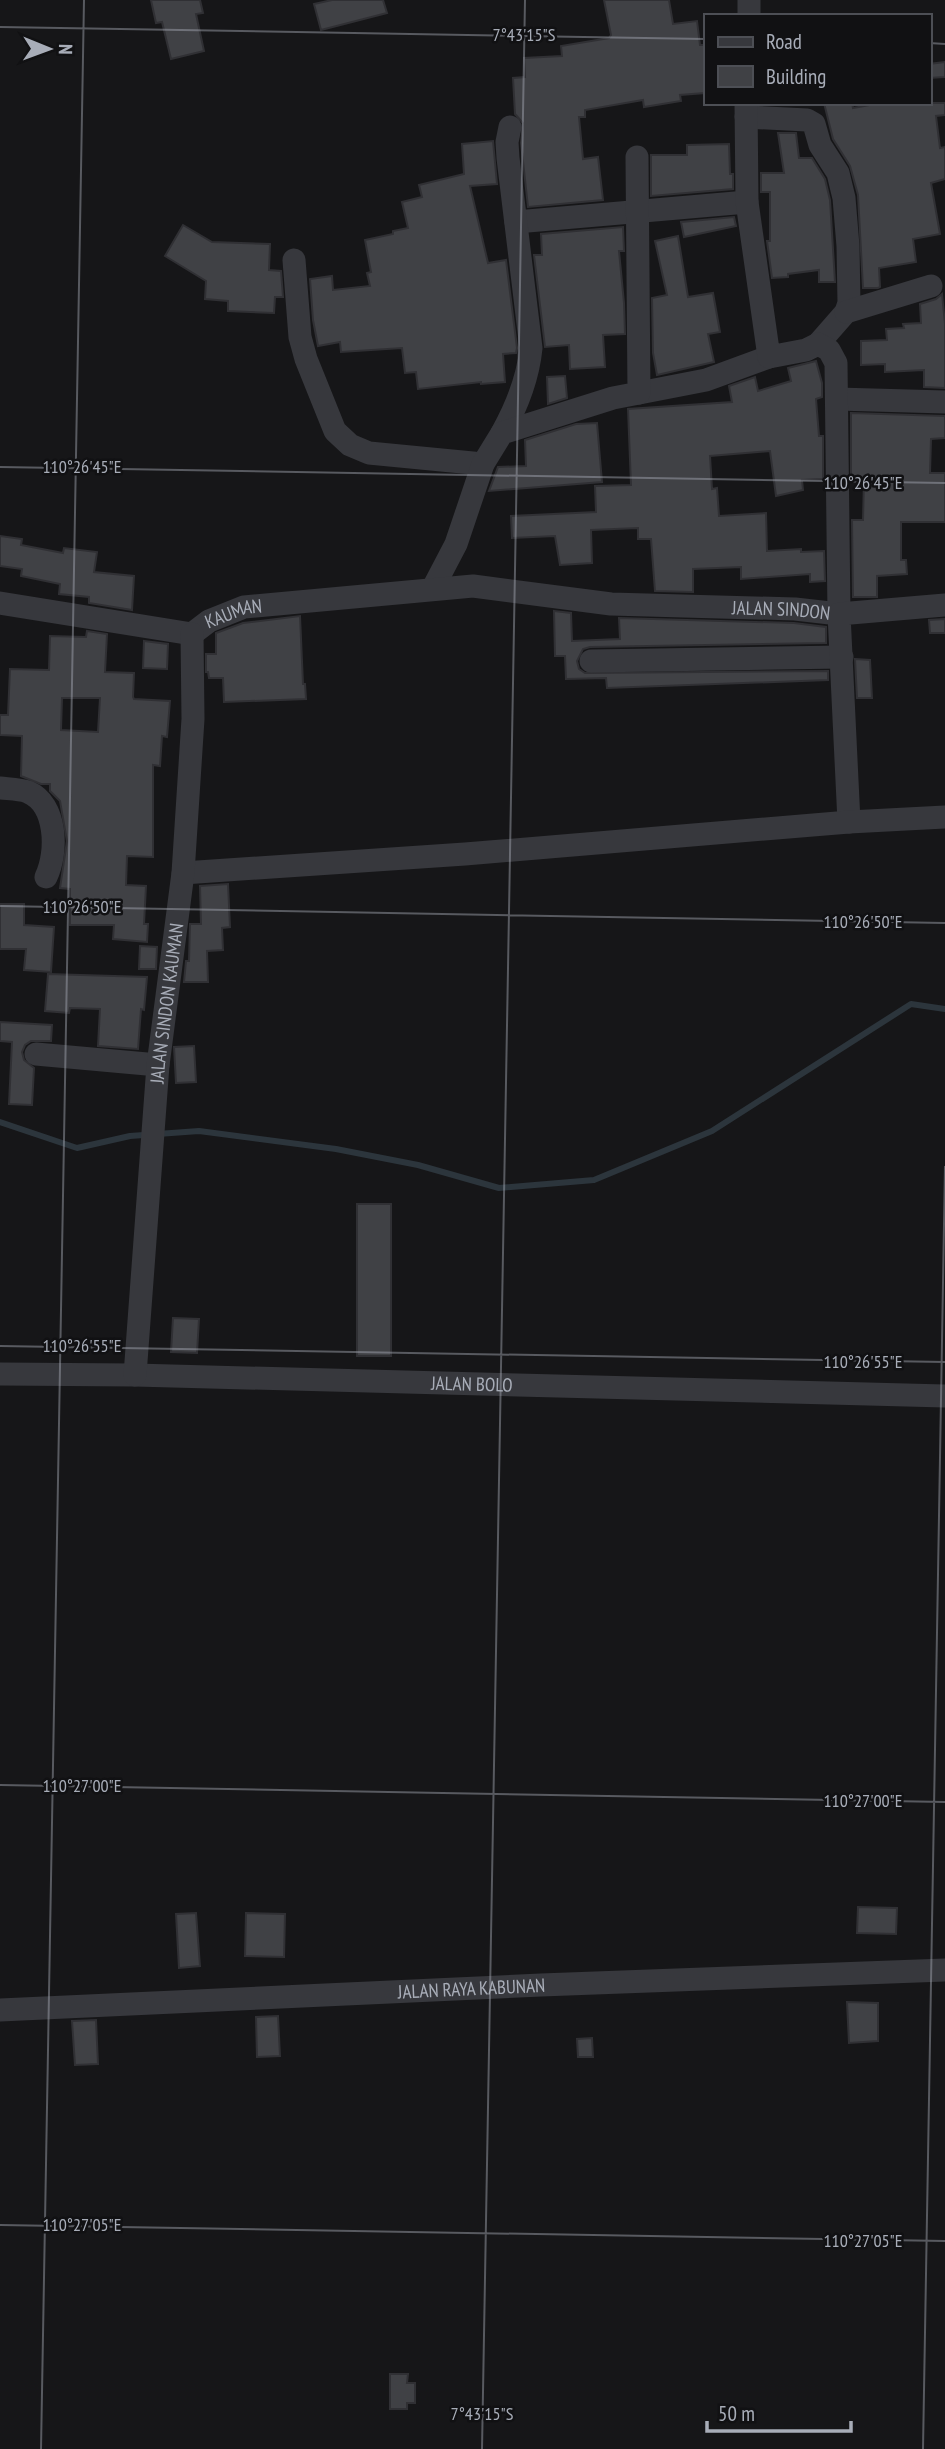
<svg xmlns="http://www.w3.org/2000/svg" width="945" height="2449" viewBox="0 0 945 2449" font-family="'PT Sans Narrow',sans-serif">
  <rect width="100%" height="100%" fill="#161618"/>
  <g fill="none" stroke-linecap="round" stroke-linejoin="round">
    <polyline stroke="#2c353c" stroke-width="6" points="0,1122 77,1148 130,1136 199,1131 336,1149 418,1165 499,1188 594,1180 712,1131 911,1004 945,1009"/>
  </g>
  <g fill="#404145" stroke="#303034" stroke-width="2" fill-rule="evenodd">
    <polygon points="151,0 200,0 203,13 196,14 204,51 171,59 162,22 156,23"/>
    <polygon points="332,0 383,0 387,13 321,30 314,4"/>
    <polygon points="604,0 669,0 673,24 697,21 700,45 705,45 705,93 680,95 681,101 644,107 643,100 585,110 585,117 579,117 583,159 598,157 603,200 528,207 521,143 523,123 515,114 513,78 525,77 524,58 562,56 561,46 609,38 611,35"/>
    <polygon points="945,62 945,77 929,78 929,64"/>
    <polygon points="824,103 852,103 853,108 880,103 945,103 945,115 936,116 940,148 945,147 945,179 931,183 940,234 913,239 916,262 879,268 880,287 878,288 863,288 858,195 850,166 833,139"/>
    <polygon points="778,133 796,133 799,158 812,158 825,179 830,200 835,282 819,282 819,270 788,274 788,277 772,278 767,241 770,241 770,192 761,192 761,173 784,173"/>
    <polygon points="493,141 497,184 470,186 488,263 506,260 517,348 516,353 503,354 505,382 481,384 481,382 418,389 416,372 405,373 402,348 341,352 340,342 318,346 313,320 310,279 332,276 333,290 370,286 367,273 371,272 365,240 393,234 393,231 408,228 402,202 422,197 419,185 464,174 462,144"/>
    <polygon points="729,144 730,174 733,174 733,189 651,196 651,155 687,155 687,145"/>
    <polygon points="734,217 736,226 684,237 681,222"/>
    <polygon points="183,225 212,242 270,244 269,270 281,271 283,297 275,297 274,313 228,311 228,301 205,299 206,281 165,256"/>
    <polygon points="623,227 624,251 619,251 624,303 625,334 603,335 605,367 570,369 569,345 545,347 534,255 542,255 541,234"/>
    <polygon points="678,236 688,297 713,293 720,332 708,334 714,362 657,375 653,353 652,298 667,295 655,241"/>
    <polygon points="942,294 945,324 945,388 924,387 924,370 885,372 885,364 861,365 861,341 887,340 886,329 904,328 903,324 921,323 920,304 936,299"/>
    <polygon points="816,361 822,383 822,397 816,399 819,436 823,436 823,479 802,480 803,490 776,496 770,451 710,456 712,489 717,488 719,516 766,513 767,551 801,549 801,552 824,551 825,581 810,582 810,574 741,579 741,567 693,569 693,592 655,591 651,539 638,539 638,528 591,530 592,563 560,565 555,536 512,538 511,516 596,512 595,486 631,485 628,409 732,402 729,386 755,377 758,391 791,381 788,368"/>
    <polygon points="565,376 567,398 548,404 547,377"/>
    <polygon points="851,413 945,416 945,438 931,439 930,473 945,473 945,522 901,522 901,560 906,560 907,574 877,576 877,597 853,597 852,520 863,520 864,479 851,477"/>
    <polygon points="597,423 602,482 489,491 498,467 526,466 525,440 576,424"/>
    <polygon points="0,536 22,539 21,545 63,553 64,548 97,552 94,572 134,576 132,610 89,603 89,597 59,594 60,584 21,576 22,569 0,566"/>
    <polygon points="554,611 571,613 572,641 620,639 619,618 794,623 826,627 826,643 590,647 583,649 577,661 579,669 585,673 828,671 828,680 607,688 606,678 566,679 565,656 555,656"/>
    <polygon points="300,616 303,684 305,684 306,699 224,702 223,678 209,678 208,672 206,672 206,654 216,654 216,633 243,623"/>
    <polygon points="945,619 945,633 930,633 929,620"/>
    <path d="M87,631L107,634L105,672L134,673L133,697L134,699L170,701L167,737L162,736L160,766L153,765V857L127,856L126,885L146,886L144,924H148L147,942L113,939L114,925H70V889L60,888L67,841L60,801L50,791V784H41L21,776L22,736L0,735V715H8L10,669L49,670L50,636L86,637ZM62,698H100L98,732L61,730Z"/>
    <polygon points="144,641 168,644 167,669 143,668"/>
    <polygon points="855,659 870,660 872,698 857,698"/>
    <polygon points="228,884 230,927 222,928 223,950 207,951 208,982 184,982 186,961 189,961 190,924 201,924 200,886"/>
    <polygon points="0,904 24,904 24,925 54,927 51,972 24,970 26,949 0,949"/>
    <polygon points="140,946 157,947 156,969 139,969"/>
    <polygon points="48,974 147,977 144,1010 141,1009 138,1049 98,1046 100,1009 70,1008 69,1013 45,1011"/>
    <polygon points="0,1022 52,1025 51,1041 31,1041 25,1045 22,1052 24,1060 34,1068 32,1105 9,1104 12,1042 0,1041"/>
    <polygon points="194,1046 196,1082 176,1083 174,1047"/>
    <rect x="357" y="1204" width="34" height="152"/>
    <polygon points="173,1318 199,1319 197,1353 171,1352"/>
    <polygon points="858,1907 897,1908 896,1934 857,1933"/>
    <polygon points="196,1913 200,1966 179,1968 176,1914"/>
    <polygon points="246,1913 285,1914 284,1957 245,1956"/>
    <polygon points="847,2002 878,2003 878,2041 849,2043"/>
    <polygon points="278,2016 280,2056 257,2057 256,2017"/>
    <polygon points="96,2020 98,2064 75,2065 72,2021"/>
    <polygon points="592,2038 593,2057 578,2057 577,2039"/>
    <polygon points="390,2374 408,2374 407,2383 415,2383 415,2403 407,2403 407,2409 390,2409"/>
  </g>
  <g fill="none" stroke-linecap="round" stroke-linejoin="round">
    <g stroke="#37383d" stroke-width="23">
      <polyline points="749,16 749,0"/>
      <polyline points="746,117 807,120 814,124 820,145 838,173 844,198 848,246 849,303 846,312 818,344"/>
      <polyline points="516,222 747,202"/>
      <polyline points="294,260 300,337 306,359 335,431 350,445 369,453 483,464"/>
      <polyline points="846,312 931,286"/>
      <polyline points="639,393 706,380 769,357"/>
      <polyline points="837,399 945,402"/>
      <path d="M502,433C517,406 528,378 531,348L508,158L507,142L510,127"/>
      <polyline points="433,588 456,544 483,464 502,433 613,398 639,393 637,157"/>
      <path id="s1" d="M0,603L192,634L209,621L244,607L473,586L611,604L795,609L839,614L836,363L829,350L818,344L806,350L769,357L747,202L746,103"/>
      <polyline points="591,661 842,657"/>
      <path d="M0,788C9,789 20,789 28,792C57,804 58,852 46,877"/>
      <polyline points="849,822 839,614 945,605"/>
      <polyline points="183,873 465,854 849,822 945,817"/>
      <polyline points="36,1054 158,1065"/>
      <path id="s2" d="M0,1374L135,1375L945,1396"/>
      <path id="s3" d="M135,1375L158,1065L183,873L193,719L192,634"/>
      <path id="s4" d="M0,2010L541,1985L945,1970"/>
    </g>
  </g>
  <path fill="none" stroke="#a8adb8" stroke-width="2" stroke-opacity="0.45" d="M0,27L705,39M929,43L945,44M0,467L945,483M0,906L945,923M0,1346L945,1362M0,1785L945,1802M0,2225L945,2241M41,2449L84,0M482,2449L525,0M923,2449L945,1166"/>
  <g text-anchor="middle" stroke-width="5" stroke-linejoin="round" paint-order="stroke">
    <g font-size="19" fill="#a8adb8" stroke="#111113">
      <text dy="7" stroke="none"><textPath href="#s1" startOffset="793">JALAN SINDON</textPath></text>
      <text dy="7" stroke="none"><textPath href="#s1" startOffset="242">KAUMAN</textPath></text>
      <text dy="7" stroke="none"><textPath href="#s3" startOffset="373">JALAN SINDON KAUMAN</textPath></text>
      <text dy="7" stroke="none"><textPath href="#s2" startOffset="472">JALAN BOLO</textPath></text>
      <text dy="7" stroke="none"><textPath href="#s4" startOffset="472">JALAN RAYA KABUNAN</textPath></text>
    </g>
  </g>
  <g font-size="18" text-anchor="middle" fill="#a8adb8" stroke="#111113" stroke-width="5" stroke-linejoin="round" paint-order="stroke">
    <text x="524" y="41">7°43'15"S</text>
    <text x="82" y="473">110°26'45"E</text>
    <text x="863" y="489">110°26'45"E</text>
    <text x="82" y="913">110°26'50"E</text>
    <text x="863" y="928">110°26'50"E</text>
    <text x="82" y="1352">110°26'55"E</text>
    <text x="863" y="1368">110°26'55"E</text>
    <text x="82" y="1792">110°27'00"E</text>
    <text x="863" y="1807">110°27'00"E</text>
    <text x="82" y="2231">110°27'05"E</text>
    <text x="863" y="2247">110°27'05"E</text>
    <text x="482" y="2420">7°43'15"S</text>
  </g>
  <rect x="704" y="14" width="228" height="91" fill="#111113" stroke="#4d4f55" stroke-width="2"/>
  <rect x="718" y="37" width="35" height="10" fill="#37383d" stroke="#4d4f55" stroke-width="2"/>
  <text x="766" y="49" font-size="21" fill="#a8adb8">Road</text>
  <rect x="718" y="66" width="35" height="21" fill="#404145" stroke="#4d4f55" stroke-width="2"/>
  <text x="766" y="84" font-size="21" fill="#a8adb8">Building</text>
  <g transform="translate(49 49) rotate(91)" stroke="#111113" stroke-width="5" paint-order="stroke">
  <path d="M0-5L12 26L0 18L-12 26Z" fill="#a8adb8"/>
  <text y="-10" font-size="19" font-weight="bold" text-anchor="middle" fill="#a8adb8">N</text>
  </g>
  <path d="M707 2421v10h144v-10" fill="none" stroke="#a8adb8" stroke-width="3.5"/>
  <text x="718" y="2421" font-size="21" fill="#a8adb8" stroke="#111113" stroke-width="5" paint-order="stroke">50 m</text>
</svg>
